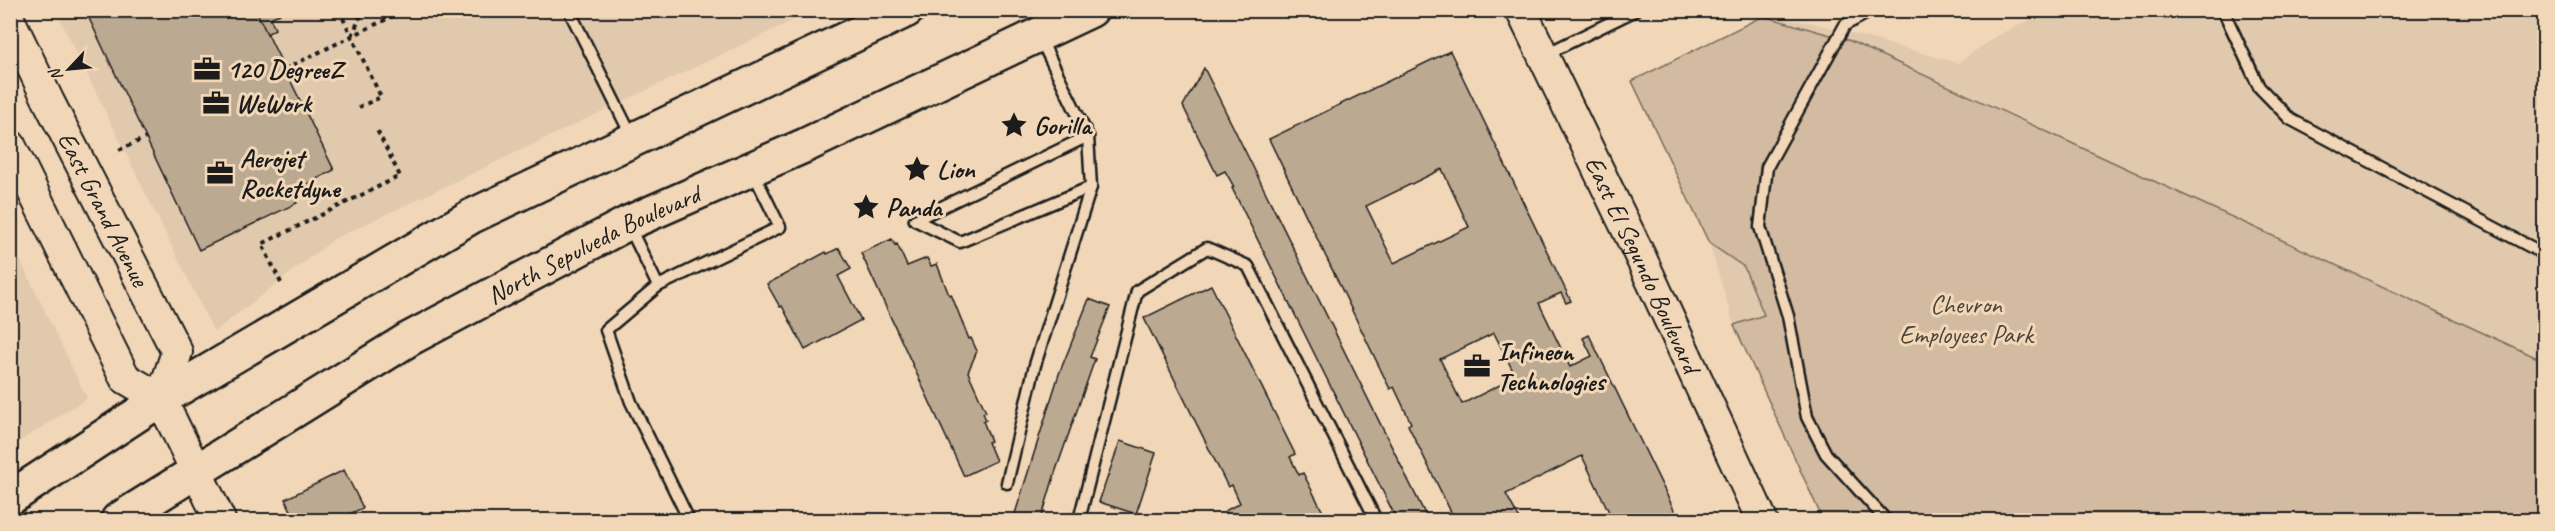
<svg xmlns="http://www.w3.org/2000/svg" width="2555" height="531" viewBox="0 0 2555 531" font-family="Caveat,sans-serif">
  <rect width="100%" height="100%" fill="#f1d7b8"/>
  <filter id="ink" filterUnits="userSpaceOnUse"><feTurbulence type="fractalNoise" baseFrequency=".0167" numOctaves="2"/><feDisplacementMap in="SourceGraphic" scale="12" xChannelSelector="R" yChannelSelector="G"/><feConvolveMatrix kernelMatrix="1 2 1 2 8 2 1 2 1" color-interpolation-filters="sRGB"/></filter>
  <g filter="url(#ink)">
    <g fill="#e1c9ad">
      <polygon points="56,11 813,11 334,239 214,332"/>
      <polygon points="2049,11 2544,11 2544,520 1823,520 1734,325 1709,243 1632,81 1763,16 1813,23 1958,63 1996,36"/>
      <polygon points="11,241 87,398 11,447 10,447"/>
    </g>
    <polygon fill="#d2bba1" stroke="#776c5e" stroke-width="1.5" points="1763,16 1848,40 2544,361 2544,520 1823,520 1734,325 1764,315 1744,267 1709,243 1632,81"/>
    <g fill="#bca992" stroke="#1c1c1c" stroke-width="1.5" fill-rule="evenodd">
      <polygon points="94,10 256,10 334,170 292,192 297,203 199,250 87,14"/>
      <polygon points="256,10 279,10 280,14 270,18 275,29 267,34"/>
      <path d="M1450,51L1571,301L1566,303L1561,293L1539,303L1570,367L1592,356L1583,338L1589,335L1679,520H1596L1610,514L1582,456L1506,494L1520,520H1455L1408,425L1411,423L1394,387L1390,389L1269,139ZM1442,169L1469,227L1394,263L1366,206ZM1494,333L1516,377L1462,404L1440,359Z"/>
      <polygon points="1204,68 1428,520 1397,520 1232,188 1234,187 1225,171 1217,175 1183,106"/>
      <polygon points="892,239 895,245 897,244 907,266 927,258 931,266 937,264 949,295 951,294 969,339 971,338 977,351 968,372 986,412 983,413 986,420 983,421 991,441 988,442 996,461 964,476 861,253"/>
      <polygon points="839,248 851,269 838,276 861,320 805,350 782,306 780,307 767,284 826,252 827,254"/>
      <polygon points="1211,285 1295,454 1290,457 1299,475 1303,473 1327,520 1230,520 1225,511 1240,503 1232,485 1228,487 1144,318"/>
      <polygon points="1089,299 1110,307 1090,357 1095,359 1055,473 1041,520 1013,520 1059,374"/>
      <polygon points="1120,441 1156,453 1136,514 1099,502"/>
      <polygon points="344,470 363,508 336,520 296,520 285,499"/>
    </g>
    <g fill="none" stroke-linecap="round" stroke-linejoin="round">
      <defs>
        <g id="lane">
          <polyline points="569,10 631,135"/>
          <polyline points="1873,10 1845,25 1767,167 1760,227 1788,316 1807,417 1826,454 1886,520"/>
          <polyline points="2223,10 2259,87 2290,119 2544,254"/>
          <polyline points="1546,54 1636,10"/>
          <polyline points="915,220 960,242 1091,187"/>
          <polyline points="915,220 1088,136"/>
          <polyline points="629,226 658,286 780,227 753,172"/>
          <polyline points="658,286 606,330 631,402 689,520"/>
          <polyline points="1007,483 1035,365 1091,187 1088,136 1040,38"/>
          <polyline points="1079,520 1137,291 1207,248 1248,266 1376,520"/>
        </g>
        <g id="secondary">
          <path id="s1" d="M1521,10L1641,258L1762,520"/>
          <path id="s2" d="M10,21L49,102L177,352L161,399"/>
          <polyline points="10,145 125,378 161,399 220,520"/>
        </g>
        <g id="highway">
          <polyline points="10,498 161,399 472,216 907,10"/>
          <path id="s3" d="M118,520L409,339L628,223L806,145L1091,10"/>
        </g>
      </defs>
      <use href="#lane" stroke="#1c1c1c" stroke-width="15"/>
      <use href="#secondary" stroke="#1c1c1c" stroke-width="34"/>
      <use href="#highway" stroke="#1c1c1c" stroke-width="38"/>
      <g stroke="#1c1c1c" stroke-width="4" stroke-dasharray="4.5 4.5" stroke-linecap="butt">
        <polyline points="339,10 381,97 359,107"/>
        <polyline points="804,10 806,11"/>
        <polyline points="352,36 363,10"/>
        <polyline points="285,69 405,10"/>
        <polyline points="119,150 146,138"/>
        <polyline points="2538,230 2544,204"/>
        <polyline points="281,283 262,244 400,176 377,130"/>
      </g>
      <use href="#lane" stroke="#f1d7b8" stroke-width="10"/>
      <use href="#secondary" stroke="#f1d7b8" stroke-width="30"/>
      <use href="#highway" stroke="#f1d7b8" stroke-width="33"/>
    </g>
  </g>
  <defs>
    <symbol id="office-bare" viewBox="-9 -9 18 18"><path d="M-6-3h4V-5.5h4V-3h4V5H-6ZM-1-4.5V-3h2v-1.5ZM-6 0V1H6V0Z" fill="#1c1c1c" stroke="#f1d7b8" stroke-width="2.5" paint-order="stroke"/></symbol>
    <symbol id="sight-bare" viewBox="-9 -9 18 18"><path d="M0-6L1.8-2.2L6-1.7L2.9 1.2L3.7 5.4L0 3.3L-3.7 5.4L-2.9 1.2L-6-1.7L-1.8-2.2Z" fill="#1c1c1c" stroke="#f1d7b8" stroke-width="2.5" paint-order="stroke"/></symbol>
  </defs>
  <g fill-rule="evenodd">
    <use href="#office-bare" x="188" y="50" width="38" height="38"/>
    <use href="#office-bare" x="197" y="84" width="38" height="38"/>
    <use href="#sight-bare" x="995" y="106" width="38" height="38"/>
    <use href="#sight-bare" x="898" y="150" width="38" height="38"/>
    <use href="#office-bare" x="201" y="154" width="38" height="38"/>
    <use href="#sight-bare" x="847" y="188" width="38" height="38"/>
    <use href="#office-bare" x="1458" y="347" width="38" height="38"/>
  </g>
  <g text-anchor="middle" stroke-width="6" stroke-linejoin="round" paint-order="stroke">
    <g font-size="26" font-weight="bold" fill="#1c1c1c" stroke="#f1d7b8" text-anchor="start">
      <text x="227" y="78">120 DegreeZ</text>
      <text x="236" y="112">WeWork</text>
      <text x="1034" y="134">Gorilla</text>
      <text x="240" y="167">Aerojet<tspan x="240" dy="30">Rocketdyne</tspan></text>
      <text x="937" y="178">Lion</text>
      <text x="886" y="216">Panda</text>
      <text x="1497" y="360">Infineon<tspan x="1497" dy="30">Technologies</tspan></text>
    </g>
    <g font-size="26" fill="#1c1c1c" stroke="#f1d7b8">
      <text dy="9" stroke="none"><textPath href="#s2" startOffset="210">East Grand Avenue</textPath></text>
      <text dy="9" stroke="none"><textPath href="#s3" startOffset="550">North Sepulveda Boulevard</textPath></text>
      <text dy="9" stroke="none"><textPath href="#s1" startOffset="282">East El Segundo Boulevard</textPath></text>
    </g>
    <g font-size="26" fill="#4a443d" stroke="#f1d7b8">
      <text x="1966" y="313">Chevron<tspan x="1966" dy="30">Employees Park</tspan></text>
    </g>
  </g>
  <rect width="2555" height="531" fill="none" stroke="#f1d7b8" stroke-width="36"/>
  <rect x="18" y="18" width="2519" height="495" fill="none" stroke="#1c1c1c" stroke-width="2" filter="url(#ink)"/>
  <g transform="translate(69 69) rotate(244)" stroke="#f1d7b8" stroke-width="4.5" paint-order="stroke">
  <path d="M0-4.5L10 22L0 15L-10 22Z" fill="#1c1c1c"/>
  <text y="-9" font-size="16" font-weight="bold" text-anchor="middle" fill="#1c1c1c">N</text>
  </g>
</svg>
